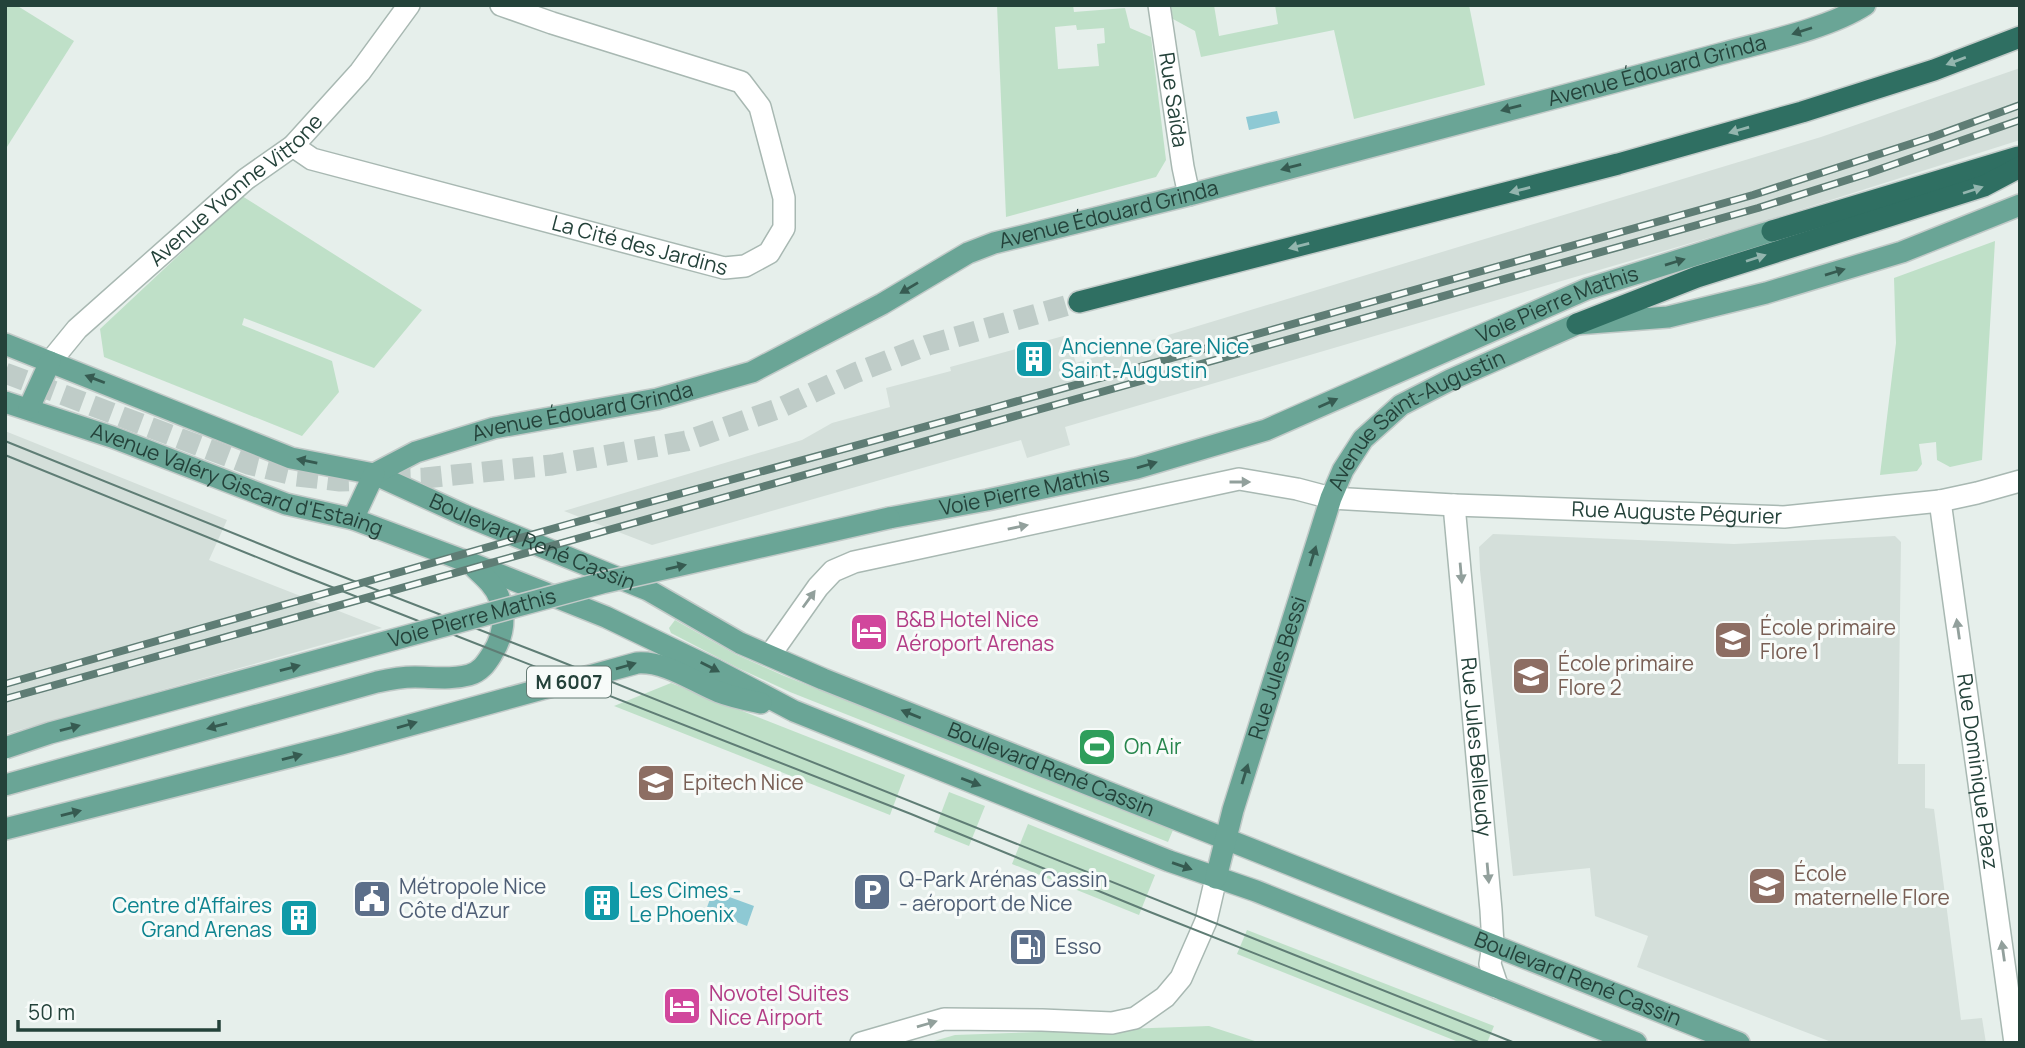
<svg xmlns="http://www.w3.org/2000/svg" width="2025" height="1048" viewBox="0 0 2025 1048" font-family="Manrope,sans-serif">
  <rect width="100%" height="100%" fill="#e6efeb"/>
  <g fill="#d4dfda">
    <polygon points="2020,68 2020,140 1749,226 1065,427 1070,445 1027,458 1021,440 652,545 564,511 802,440 832,423 890,407 886,388 951,371 950,367 1067,335 1076,363 1821,137"/>
    <polygon points="5,431 227,520 209,560 382,628 5,734"/>
    <polygon points="1493,534 1734,544 1895,536 1901,542 1898,764 1925,764 1925,808 1934,809 1961,1020 1982,1018 1986,1043 1834,1043 1637,967 1648,936 1595,916 1590,868 1513,876 1480,570 1479,547"/>
  </g>
  <g fill="#bfe0c8" fill-rule="evenodd">
    <polygon points="5,5 16,5 74,41 5,150"/>
    <path d="M997,5H1073L1074,12L1125,8L1130,28L1151,37L1166,160L1156,177L1006,217ZM1076,25L1077,30L1104,28L1105,43L1097,44L1099,66L1058,69L1055,27Z"/>
    <polygon points="1171,5 1214,5 1219,36 1278,24 1275,5 1469,5 1485,85 1354,119 1334,30 1201,57 1195,31 1173,19"/>
    <polygon points="242,196 422,310 374,368 244,318 242,325 332,361 339,392 302,436 104,357 100,329"/>
    <polygon points="1995,241 1982,460 1950,467 1937,460 1936,442 1919,444 1922,464 1917,471 1880,475 1896,343 1894,278"/>
    <polygon points="675,620 735,654 782,675 1173,830 1168,842 790,692 738,668 671,633 669,628"/>
    <polygon points="671,683 905,775 890,815 614,706"/>
    <polygon points="949,792 985,806 969,846 934,832"/>
    <polygon points="1028,824 1155,875 1139,915 1012,864"/>
    <polygon points="1247,930 1494,1026 1487,1043 1461,1043 1237,954"/>
    <polygon points="1209,1026 1261,1043 927,1043 955,1035"/>
  </g>
  <g fill="#8ec9d4">
    <polygon points="1277,111 1280,123 1249,130 1246,117"/>
    <polygon points="713,891 754,906 747,926 706,910"/>
  </g>
  <g fill="none" stroke-linecap="round" stroke-linejoin="round">
    <polyline stroke="#bfccc8" stroke-width="21" stroke-dasharray="21 10" stroke-linecap="butt" points="5,373 248,464 297,476 340,481 425,478 552,465 686,441 780,408 855,373 928,345 1079,302"/>
    <defs>
      <g id="minor">
        <path id="s1" d="M1159,5L1183,167L1189,195"/>
        <path id="s2" d="M293,146L312,159L724,268L745,266L769,253L784,228V198L760,107L741,82L552,23L501,5"/>
        <path id="s3" d="M50,362L77,329L246,179L293,146L360,72L409,5"/>
        <path id="s4" d="M1940,501L2015,1043"/>
        <path id="s5" d="M1454,505L1491,910L1493,945L1490,964L1498,988"/>
        <path id="s6" d="M770,655L818,587L833,571L854,562L1239,479L1297,489L1331,498L1454,505L1784,517L1940,501L1977,493L2020,481"/>
        <polyline points="861,1043 944,1019 1042,1020 1112,1023 1135,1018 1165,997 1181,978 1206,921 1216,878"/>
      </g>
      <g id="major">
        <path id="s7" d="M5,344L291,458L374,474L464,515L648,590L740,643L823,679L1739,1043"/>
        <path id="s8" d="M5,402L112,437L286,504L353,519L468,562L606,617L716,670L794,711L1169,861L1256,891L1636,1043"/>
        <polyline points="29,408 50,362"/>
        <path id="s9" d="M374,474L416,452L494,428L657,399L752,372L882,304L968,253L994,243L1189,195L1720,54C1763,42 1828,29 1865,5"/>
        <path id="s10" d="M889,518L987,500L1137,468L1266,430L1587,289L1772,231"/>
        <polyline points="353,519 374,474"/>
        <path d="M5,785L377,682C390,679 402,677 415,677C432,677 451,680 469,675C480,672 486,664 492,654C506,633 508,603 490,583C486,578 480,573 475,568"/>
        <path d="M5,829L341,744L637,663C666,661 692,681 719,692C732,697 747,700 761,703"/>
        <path id="s11" d="M1216,878L1233,810L1331,498L1343,470L1363,439L1401,405L1450,380L1577,324L1668,317L1766,293L1902,252L2020,205"/>
      </g>
      <g id="highway">
        <polyline points="1772,231 2018,157"/>
        <polyline points="1079,302 1618,164 1802,112 1934,70 2020,37"/>
        <polyline points="1577,324 1697,277 1984,186 2020,167"/>
      </g>
    </defs>
    <use href="#minor" stroke="#a8b8b2" stroke-width="24"/>
    <use href="#major" stroke="#c2cac8" stroke-width="24"/>
    <use href="#highway" stroke="#c2cac8" stroke-width="24"/>
    <use href="#minor" stroke="#fff" stroke-width="21"/>
    <use href="#major" stroke="#6aa596" stroke-width="21"/>
    <use href="#highway" stroke="#2f6f62" stroke-width="21"/>
    <g stroke="#5f7d75" stroke-width="2">
      <polyline points="5,441 297,559 547,656 1515,1043"/>
      <polyline points="5,455 291,571 911,814 1150,912 1481,1043"/>
    </g>
    <defs>
      <g id="rail">
        <polyline points="5,684 573,523 993,408 1753,195 1935,136 2020,105"/>
        <polyline points="5,699 1758,208 1869,173 2020,120"/>
      </g>
    </defs>
    <use href="#rail" stroke="#5f7d75" stroke-width="8"/>
    <use href="#rail" stroke="#f7fbf9" stroke-width="5" stroke-dasharray="16" stroke-linecap="butt"/>
    <defs>
      <g id="major-bridge">
        <path id="s12" d="M5,748L50,733L602,583L889,518"/>
      </g>
    </defs>
    <use href="#major-bridge" stroke="#c2cac8" stroke-width="24" stroke-linecap="butt"/>
    <use href="#major-bridge" stroke="#6aa596" stroke-width="21"/>
  </g>
  <defs><path id="oneway-solid" d="M-6-.8H1V-3.2L6.5 0L1 3.2V.8H-6Z" transform="scale(1.75)"/></defs>
  <g fill="#365b51">
    <use href="#oneway-solid" transform="translate(1802 31) rotate(162)"/>
    <use href="#oneway-solid" transform="translate(1511 108) rotate(165)"/>
    <use href="#oneway-solid" transform="translate(1291 167) rotate(165)"/>
    <use href="#oneway-solid" transform="translate(1675 262) rotate(-17)"/>
    <use href="#oneway-solid" transform="translate(1835 272) rotate(-17)"/>
    <use href="#oneway-solid" transform="translate(909 288) rotate(149)"/>
    <use href="#oneway-solid" transform="translate(95 379) rotate(-159)"/>
    <use href="#oneway-solid" transform="translate(1328 403) rotate(-24)"/>
    <use href="#oneway-solid" transform="translate(307 461) rotate(-169)"/>
    <use href="#oneway-solid" transform="translate(1147 465) rotate(-16)"/>
    <use href="#oneway-solid" transform="translate(1313 556) rotate(-73)"/>
    <use href="#oneway-solid" transform="translate(676 567) rotate(-13)"/>
    <use href="#oneway-solid" transform="translate(626 666) rotate(-16)"/>
    <use href="#oneway-solid" transform="translate(710 667) rotate(27)"/>
    <use href="#oneway-solid" transform="translate(290 668) rotate(-15)"/>
    <use href="#oneway-solid" transform="translate(911 714) rotate(-158)"/>
    <use href="#oneway-solid" transform="translate(407 725) rotate(-16)"/>
    <use href="#oneway-solid" transform="translate(217 726) rotate(165)"/>
    <use href="#oneway-solid" transform="translate(70 728) rotate(-15)"/>
    <use href="#oneway-solid" transform="translate(292 757) rotate(-15)"/>
    <use href="#oneway-solid" transform="translate(1245 774) rotate(-73)"/>
    <use href="#oneway-solid" transform="translate(971 782) rotate(21)"/>
    <use href="#oneway-solid" transform="translate(71 813) rotate(-14)"/>
    <use href="#oneway-solid" transform="translate(1182 866) rotate(19)"/>
  </g>
  <g fill="#93b5ae">
    <use href="#oneway-solid" transform="translate(1956 61) rotate(159)"/>
    <use href="#oneway-solid" transform="translate(1739 130) rotate(164)"/>
    <use href="#oneway-solid" transform="translate(1520 190) rotate(166)"/>
    <use href="#oneway-solid" transform="translate(1973 190) rotate(-18)"/>
    <use href="#oneway-solid" transform="translate(1299 246) rotate(166)"/>
    <use href="#oneway-solid" transform="translate(1756 258) rotate(-18)"/>
  </g>
  <g fill="#92a09c">
    <use href="#oneway-solid" transform="translate(1240 482)"/>
    <use href="#oneway-solid" transform="translate(1018 527) rotate(-12)"/>
    <use href="#oneway-solid" transform="translate(1461 573) rotate(85)"/>
    <use href="#oneway-solid" transform="translate(809 599) rotate(-54)"/>
    <use href="#oneway-solid" transform="translate(1958 629) rotate(-98)"/>
    <use href="#oneway-solid" transform="translate(1488 873) rotate(85)"/>
    <use href="#oneway-solid" transform="translate(2003 951) rotate(-98)"/>
    <use href="#oneway-solid" transform="translate(927 1024) rotate(-16)"/>
  </g>
  <defs>
    <symbol id="building-square" viewBox="-11 -11 22 22"><rect x="-9" y="-9" width="18" height="18" rx="4" fill="#0f9aa8" stroke="#f7fbf9"/><path d="M-4-6H4V6H1V3H-1V6H-4ZM-2.5-4.3h1.7v1.8h-1.7ZM.8-4.3h1.7v1.8H.8ZM-2.5-1h1.7V.8h-1.7ZM.8-1h1.7V.8H.8Z" fill="#fff"/></symbol>
    <symbol id="hotel-square" viewBox="-11 -11 22 22"><rect x="-9" y="-9" width="18" height="18" rx="4" fill="#d1479c" stroke="#f7fbf9"/><path d="M-6-4.5h1.5V1H6V5H4.5V3h-9V5H-6ZM-4 0a1.8 1.8 0 1 1 3.6 0ZM.5 0V-2.5h3Q6-2.5 6 0Z" fill="#fff"/></symbol>
    <symbol id="school-square" viewBox="-11 -11 22 22"><rect x="-9" y="-9" width="18" height="18" rx="4" fill="#8d6e63" stroke="#f7fbf9"/><path d="M0-5L7-2L0 1L-7-2ZM-4 1L0 2.5L4 1V4Q0 6-4 4Z" fill="#fff"/></symbol>
    <symbol id="stadium-square" viewBox="-11 -11 22 22"><rect x="-9" y="-9" width="18" height="18" rx="4" fill="#2e9e5b" stroke="#f7fbf9"/><path d="M0-5a6.5 5 0 1 0 0 10a6.5 5 0 1 0 0-10ZM-3.5-1.8h7v3.6h-7Z" fill="#fff"/></symbol>
    <symbol id="university-square" viewBox="-11 -11 22 22"><rect x="-9" y="-9" width="18" height="18" rx="4" fill="#8d6e63" stroke="#f7fbf9"/><path d="M0-5L7-2L0 1L-7-2ZM-4 1L0 2.5L4 1V4Q0 6-4 4Z" fill="#fff"/></symbol>
    <symbol id="parking-square" viewBox="-11 -11 22 22"><rect x="-9" y="-9" width="18" height="18" rx="4" fill="#5c6f8a" stroke="#f7fbf9"/><path d="M-3.5-5.5H1a3.5 3.5 0 0 1 0 7H-1V5.5H-3.5ZM-1-3.4V-.6H.8a1.4 1.4 0 0 0 0-2.8Z" fill="#fff"/></symbol>
    <symbol id="civic-square" viewBox="-11 -11 22 22"><rect x="-9" y="-9" width="18" height="18" rx="4" fill="#5c6f8a" stroke="#f7fbf9"/><path d="M-.6-6.5H3V-4.5H.6V-3L4-1V1h2V6H-6V1h2V-1L-.6-3ZM-1.2 2.5V6h2.4V2.5Z" fill="#fff"/></symbol>
    <symbol id="fuel-square" viewBox="-11 -11 22 22"><rect x="-9" y="-9" width="18" height="18" rx="4" fill="#5c6f8a" stroke="#f7fbf9"/><path d="M-5.5-6h7V0h2V4h1.3V-2.5L3-4.5l.8-.8L6-3V5H2.5V1h-1V6h-7ZM-4.2-4.7v3.2H.2V-4.7Z" fill="#fff"/></symbol>
  </defs>
  <g fill-rule="evenodd">
    <use href="#building-square" x="1012" y="337" width="44" height="44"/>
    <use href="#hotel-square" x="847" y="610" width="44" height="44"/>
    <use href="#school-square" x="1711" y="618" width="44" height="44"/>
    <use href="#school-square" x="1509" y="654" width="44" height="44"/>
    <use href="#stadium-square" x="1075" y="725" width="44" height="44"/>
    <use href="#university-square" x="634" y="761" width="44" height="44"/>
    <use href="#school-square" x="1745" y="864" width="44" height="44"/>
    <use href="#parking-square" x="850" y="870" width="44" height="44"/>
    <use href="#civic-square" x="350" y="877" width="44" height="44"/>
    <use href="#building-square" x="580" y="881" width="44" height="44"/>
    <use href="#building-square" x="277" y="896" width="44" height="44"/>
    <use href="#fuel-square" x="1006" y="925" width="44" height="44"/>
    <use href="#hotel-square" x="660" y="984" width="44" height="44"/>
  </g>
  <g text-anchor="middle" stroke-width="6" stroke-linejoin="round" paint-order="stroke">
    <rect fill="#f7fbf9" stroke="#637a73" stroke-width="2" x="527" y="666.5" width="84" height="31" rx="5"/>
    <g font-size="19" font-weight="bold" fill="#24423a">
      <text x="569" y="689">M 6007</text>
    </g>
    <g font-size="21" fill="#24423a" stroke="#f7fbf9">
      <text dy="7" stroke="none"><textPath href="#s9" startOffset="1353">Avenue Édouard Grinda</textPath></text>
      <text dy="7" stroke="none"><textPath href="#s1" startOffset="96">Rue Saïda</textPath></text>
      <text dy="7" stroke="none"><textPath href="#s3" startOffset="254">Avenue Yvonne Vittone</textPath></text>
      <text dy="7" stroke="none"><textPath href="#s9" startOffset="786">Avenue Édouard Grinda</textPath></text>
      <text dy="7" stroke="none"><textPath href="#s2" startOffset="362">La Cité des Jardins</textPath></text>
      <text dy="7" stroke="none"><textPath href="#s10" startOffset="705">Voie Pierre Mathis</textPath></text>
      <text dy="7" stroke="none"><textPath href="#s9" startOffset="219">Avenue Édouard Grinda</textPath></text>
      <text dy="7" stroke="none"><textPath href="#s11" startOffset="518">Avenue Saint-Augustin</textPath></text>
      <text dy="7" stroke="none"><textPath href="#s8" startOffset="245">Avenue Valéry Giscard d'Estaing</textPath></text>
      <text dy="7" stroke="none"><textPath href="#s10" startOffset="138">Voie Pierre Mathis</textPath></text>
      <text dy="7" stroke="none"><textPath href="#s6" startOffset="962">Rue Auguste Pégurier</textPath></text>
      <text dy="7" stroke="none"><textPath href="#s7" startOffset="565">Boulevard René Cassin</textPath></text>
      <text dy="7" stroke="none"><textPath href="#s12" startOffset="485">Voie Pierre Mathis</textPath></text>
      <text dy="7" stroke="none"><textPath href="#s11" startOffset="219">Rue Jules Bessi</textPath></text>
      <text dy="7" stroke="none"><textPath href="#s5" startOffset="243">Rue Jules Belleudy</textPath></text>
      <text dy="7" stroke="none"><textPath href="#s7" startOffset="1132">Boulevard René Cassin</textPath></text>
      <text dy="7" stroke="none"><textPath href="#s4" startOffset="273">Rue Dominique Paez</textPath></text>
      <text dy="7" stroke="none"><textPath href="#s7" startOffset="1699">Boulevard René Cassin</textPath></text>
    </g>
    <g font-size="21" fill="#0d838f" stroke="#f7fbf9" text-anchor="start">
      <text x="1061" y="354">Ancienne Gare Nice<tspan x="1061" dy="24">Saint-Augustin</tspan></text>
      <text x="629" y="898">Les Cimes -<tspan x="629" dy="24">Le Phoenix</tspan></text>
      <text x="272" y="913" text-anchor="end">Centre d'Affaires<tspan x="272" dy="24">Grand Arenas</tspan></text>
    </g>
    <g font-size="21" fill="#b23c85" stroke="#f7fbf9" text-anchor="start">
      <text x="896" y="627">B&amp;B Hotel Nice<tspan x="896" dy="24">Aéroport Arenas</tspan></text>
      <text x="709" y="1001">Novotel Suites<tspan x="709" dy="24">Nice Airport</tspan></text>
    </g>
    <g font-size="21" fill="#785e54" stroke="#f7fbf9" text-anchor="start">
      <text x="1760" y="635">École primaire<tspan x="1760" dy="24">Flore 1</tspan></text>
      <text x="1558" y="671">École primaire<tspan x="1558" dy="24">Flore 2</tspan></text>
      <text x="683" y="790">Epitech Nice</text>
      <text x="1794" y="881">École<tspan x="1794" dy="24">maternelle Flore</tspan></text>
    </g>
    <g font-size="21" fill="#27864d" stroke="#f7fbf9" text-anchor="start">
      <text x="1124" y="754">On Air</text>
    </g>
    <g font-size="21" fill="#4e5e75" stroke="#f7fbf9" text-anchor="start">
      <text x="899" y="887">Q-Park Arénas Cassin<tspan x="899" dy="24">- aéroport de Nice</tspan></text>
      <text x="399" y="894">Métropole Nice<tspan x="399" dy="24">Côte d'Azur</tspan></text>
      <text x="1055" y="954">Esso</text>
    </g>
  </g>
  <rect width="2025" height="1048" fill="none" stroke="#24423a" stroke-width="14"/>
  <path d="M18 1020v10h201v-10" fill="none" stroke="#24423a" stroke-width="3.5"/>
  <text x="28" y="1020" font-size="21" fill="#24423a" stroke="#f7fbf9" stroke-width="5" paint-order="stroke">50 m</text>
</svg>
